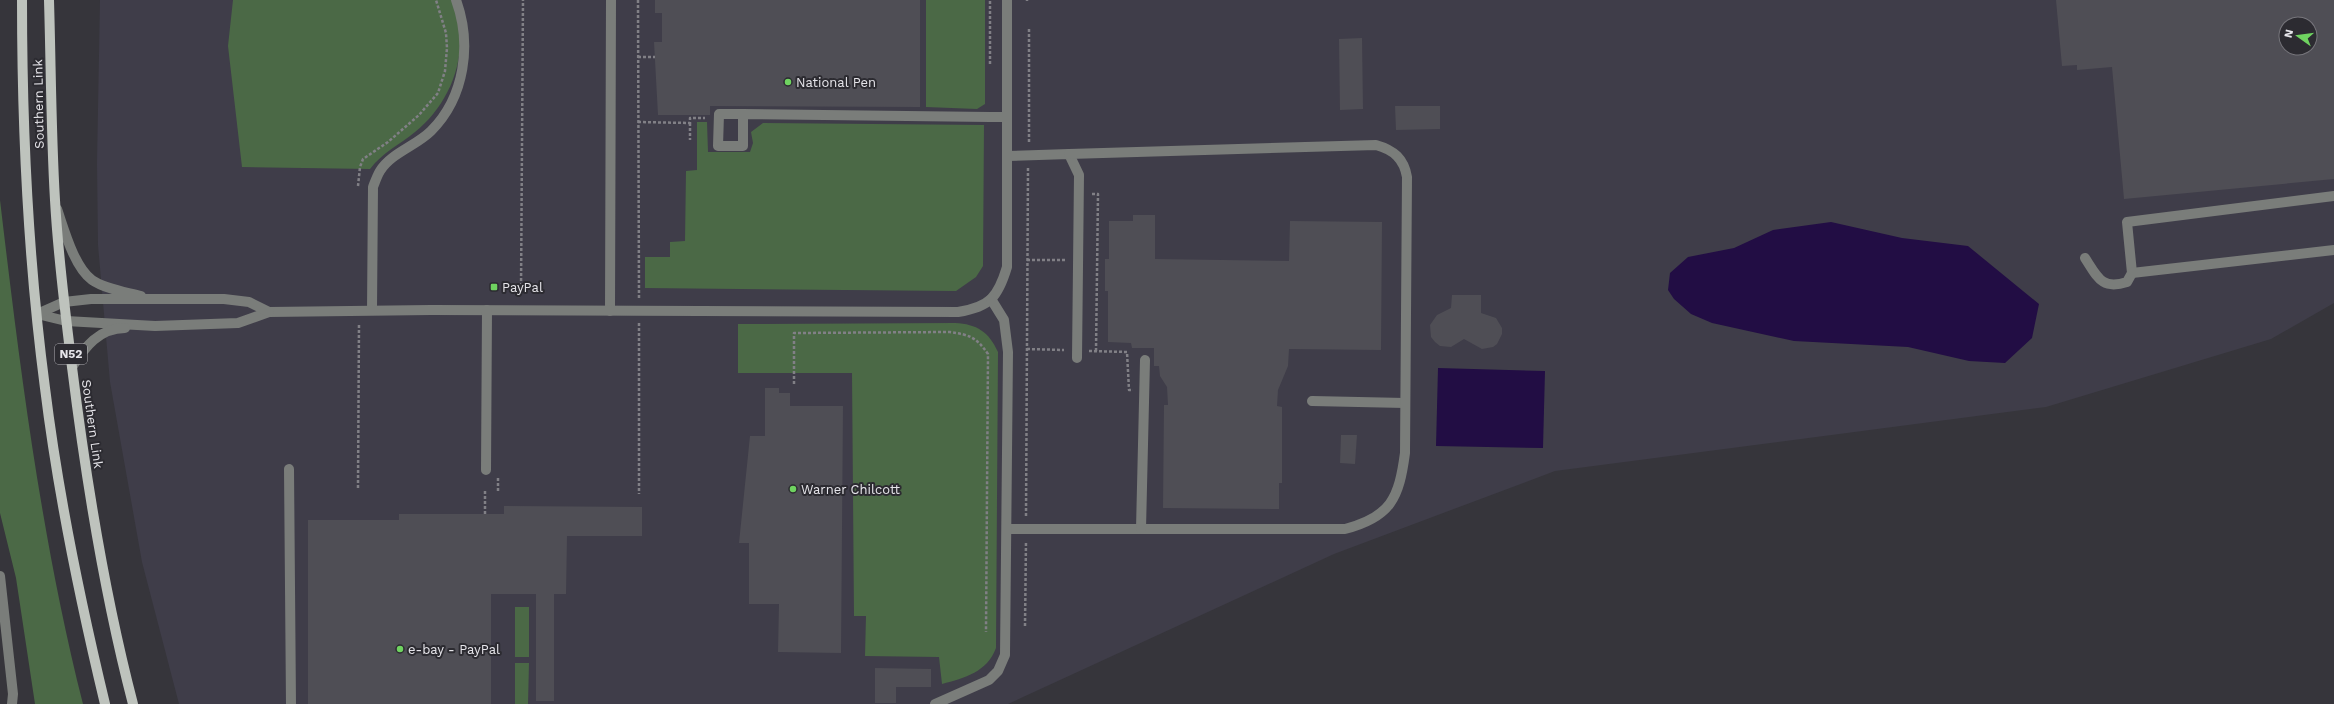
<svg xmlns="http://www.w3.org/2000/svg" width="2334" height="704" viewBox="0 0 2334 704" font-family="'Work Sans',sans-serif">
  <rect width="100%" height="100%" fill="#36353b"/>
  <path fill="#3f3d49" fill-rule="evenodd" d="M100,0H2334V303L2271,339L2046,407L1555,471L1334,554L1008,704H179L142,562L110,382L98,245L97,163ZM2286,24H2310V48H2286Z"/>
  <g fill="#4b6946">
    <path d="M233,0H452C454,9 457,18 459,27C465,67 445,108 415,132C399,145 383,152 370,169L242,167L228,46Z"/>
    <polygon points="926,0 985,0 985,104 977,109 926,107"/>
    <polygon points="697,122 707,122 708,152 750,152 753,143 751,132 763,123 984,125 983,266 976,277 956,291 645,288 645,257 670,257 670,242 685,241 686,171 697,170"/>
    <path d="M0,200C20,369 41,538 83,704H35L16,578L0,513Z"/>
    <path d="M955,323C977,324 989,332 998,352L996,648C987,672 965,678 942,684L939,657L865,656L866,616H854L852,373H738V324Z"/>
    <rect x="515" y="607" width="14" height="50"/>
    <polygon points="515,663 529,663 528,704 515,704"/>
  </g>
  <g fill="#220d44">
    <polygon points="1831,222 1902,238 1968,246 2039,304 2032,338 2005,363 1969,361 1908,347 1794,341 1712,323 1691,314 1674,299 1668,290 1670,273 1688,257 1734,248 1773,230"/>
    <polygon points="1438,368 1545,371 1543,448 1436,446"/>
  </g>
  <g fill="#4f4e55" fill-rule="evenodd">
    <polygon points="655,0 920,0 920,107 710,106 710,115 658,115 654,42 662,42 662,13 655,13"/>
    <path d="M2056,0H2334V179L2124,199L2112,67L2077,70V65L2062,66ZM2286,24H2310V48H2286Z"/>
    <polygon points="1362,38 1363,109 1340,110 1339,39"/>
    <polygon points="1395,106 1440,106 1440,129 1396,130"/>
    <polygon points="1133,215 1155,215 1155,259 1289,261 1290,221 1382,222 1381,350 1289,349 1288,366 1278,390 1277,406 1282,407 1282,483 1279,483 1279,509 1163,508 1164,405 1168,405 1167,387 1160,376 1159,366 1154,366 1154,348 1132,348 1131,343 1108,342 1108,291 1105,291 1105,259 1109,259 1109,221 1133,221"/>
    <polygon points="1452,295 1481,295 1481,313 1496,318 1502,328 1502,334 1497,344 1493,347 1482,349 1464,339 1451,347 1440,346 1435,342 1431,337 1430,325 1437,315 1451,308"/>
    <polygon points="765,388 779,388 779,393 790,393 790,406 843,406 841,653 778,652 779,604 749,604 749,543 739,543 750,436 765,436"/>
    <polygon points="1341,435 1357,435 1355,464 1340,463"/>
    <polygon points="504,506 642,507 642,536 567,536 566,594 554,594 554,701 536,701 536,594 491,594 491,704 308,704 308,520 399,520 399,514 504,514"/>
    <polygon points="875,668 931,669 931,687 896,687 896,703 875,703"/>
  </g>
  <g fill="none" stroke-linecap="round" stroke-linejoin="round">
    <g stroke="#818086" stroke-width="2.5" stroke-dasharray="3 2" stroke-linecap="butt">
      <polyline points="638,0 639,298"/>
      <polyline points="1027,1 1027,0"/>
      <polyline points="638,57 655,57"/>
      <polyline points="990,64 990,0"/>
      <polyline points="638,122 690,123 690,118 705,118"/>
      <polyline points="690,123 690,140"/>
      <polyline points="1029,142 1029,28"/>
      <polyline points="358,186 360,167 363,159 388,142 419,115 438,93 445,71 447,48 446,33 436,0"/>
      <polyline points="1092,194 1098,194 1096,351"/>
      <polyline points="1027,260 1065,260"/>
      <polyline points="521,291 523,0"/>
      <polyline points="639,323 639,494"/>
      <polyline points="1027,349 1064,350"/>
      <polyline points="1089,351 1127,352 1129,390 1133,390"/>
      <path d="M794,384V333L950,332C970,335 976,337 988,354L986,632"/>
      <polyline points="358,488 359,323"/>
      <polyline points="485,491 485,514"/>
      <polyline points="498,491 498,477"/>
      <polyline points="1026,516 1028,167"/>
      <polyline points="1025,626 1026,541"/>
    </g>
    <g stroke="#7a7d7a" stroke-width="10">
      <polyline points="743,114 743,146 718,146 719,114 743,114 990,117 1007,117"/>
      <polyline points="1007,156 1069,154 1079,175 1077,358"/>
      <path d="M57,209C64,229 74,267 92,280C105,289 126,292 141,296"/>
      <path d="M2085,258C2098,278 2102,290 2127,282L2132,273L2127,222L2334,196"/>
      <polyline points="2132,273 2334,250"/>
      <path d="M372,310L373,187C375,182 377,176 380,171C391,153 416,146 431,131C465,97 472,44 456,0"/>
      <polyline points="610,311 611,0"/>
      <path d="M37,314L66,321L155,326L238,323L269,312L431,310L958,312C990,307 998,297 1007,267V0"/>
      <polyline points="37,314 64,302 91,299 224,299 249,302 269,312"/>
      <path d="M72,367C85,347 99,328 125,328"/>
      <polyline points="1312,401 1405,403"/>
      <polyline points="289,469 291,704"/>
      <polyline points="486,470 487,310"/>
      <path d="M1007,529H1345C1391,517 1399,498 1405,453L1407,177C1404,159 1394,150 1376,145L1069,154"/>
      <polyline points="1141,529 1145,360"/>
      <polyline points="0,576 13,694 12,704"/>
      <polyline points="935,704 989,680 998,671 1005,655 1008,352 1004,320 991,299"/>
    </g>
    <g stroke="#bec3bd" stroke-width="10">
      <path d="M22,0C22,130 28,259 45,388C58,494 80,600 105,704"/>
      <path d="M49,0C51,67 51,133 55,200C58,256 65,311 72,367C86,480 104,593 133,704"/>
    </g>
  </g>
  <g fill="#6fd360" stroke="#2c2b31" stroke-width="1.5">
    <circle cx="788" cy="82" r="4"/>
    <rect x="490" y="283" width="8" height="8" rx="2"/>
    <circle cx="793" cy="489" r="4"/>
    <circle cx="400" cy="649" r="4"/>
  </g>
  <g text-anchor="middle" stroke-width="4" stroke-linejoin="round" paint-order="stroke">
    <rect fill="#2c2b31" stroke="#aeadb2" stroke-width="1" x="55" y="344" width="32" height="20" rx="3"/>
    <g font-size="12" font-weight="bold" fill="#e6e5ea">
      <text x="71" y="358">N52</text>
    </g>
    <g font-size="13" fill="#e6e5ea" stroke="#2c2b31" text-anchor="start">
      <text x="796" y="87">National Pen</text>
      <text x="502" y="292">PayPal</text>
      <text x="801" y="494">Warner Chilcott</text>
      <text x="408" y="654">e-bay - PayPal</text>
    </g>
    <g font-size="13" fill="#e6e5ea" stroke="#2c2b31">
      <text transform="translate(38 104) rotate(-91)" y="5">Southern Link</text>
      <text transform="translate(93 424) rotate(82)" y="5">Southern Link</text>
    </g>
  </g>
  <g transform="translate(2298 36) rotate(284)"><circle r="19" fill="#2c2b31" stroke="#76757b"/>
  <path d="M0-3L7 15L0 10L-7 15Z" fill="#6fd360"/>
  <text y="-6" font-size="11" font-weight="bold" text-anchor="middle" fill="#e6e5ea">N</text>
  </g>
</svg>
